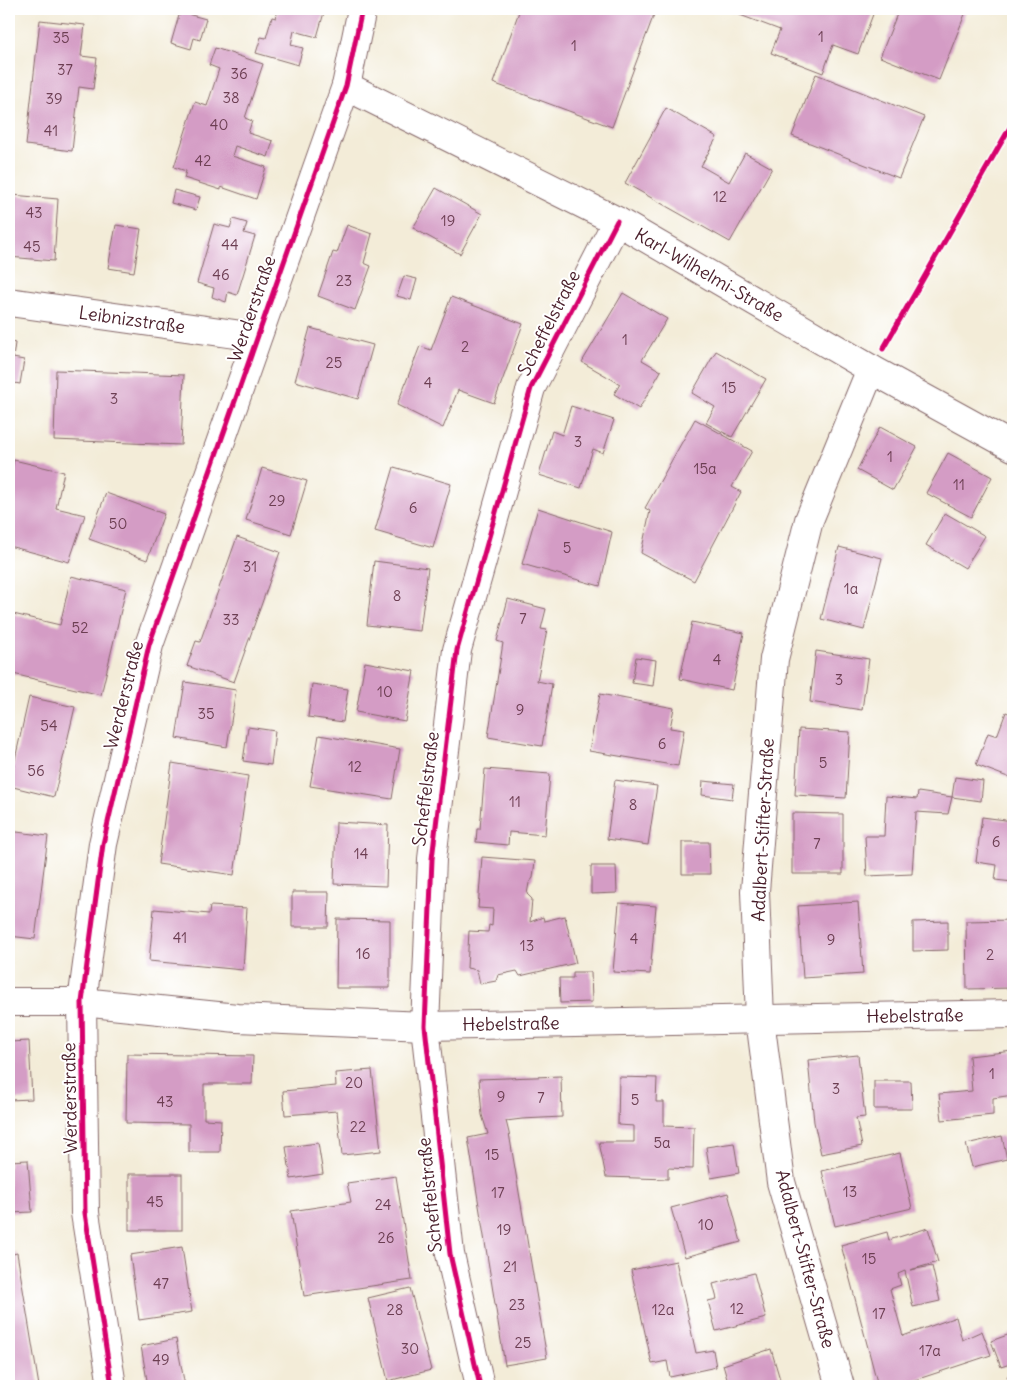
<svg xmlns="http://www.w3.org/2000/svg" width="1022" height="1395" viewBox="0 0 1022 1395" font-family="Delius,sans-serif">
  <rect width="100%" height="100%" fill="#fff"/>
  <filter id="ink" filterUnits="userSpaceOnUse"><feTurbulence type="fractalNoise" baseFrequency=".02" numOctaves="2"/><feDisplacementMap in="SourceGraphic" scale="10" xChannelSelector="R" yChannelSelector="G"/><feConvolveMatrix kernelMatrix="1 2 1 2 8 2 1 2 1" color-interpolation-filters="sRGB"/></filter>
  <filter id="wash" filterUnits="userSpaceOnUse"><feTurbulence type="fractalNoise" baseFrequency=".0096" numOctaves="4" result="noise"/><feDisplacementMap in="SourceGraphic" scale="20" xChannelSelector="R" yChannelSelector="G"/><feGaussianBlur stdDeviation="1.12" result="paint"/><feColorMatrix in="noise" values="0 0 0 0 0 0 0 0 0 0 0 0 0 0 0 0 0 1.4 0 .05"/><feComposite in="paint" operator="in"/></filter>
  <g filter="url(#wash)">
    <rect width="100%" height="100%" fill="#f3ecd8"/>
    <g id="blocks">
      <g fill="#d49cc5">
        <polygon points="278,9 325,9 317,37 294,31 291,45 303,48 298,65 256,53 261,37 266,38 272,17 276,18"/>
        <polygon points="520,9 656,9 612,127 493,83"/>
        <polygon points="724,9 875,9 858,54 833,45 823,73 771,53 780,30"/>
        <polygon points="899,9 967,9 939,80 880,57"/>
        <polygon points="180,12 206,19 200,40 194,38 191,49 171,43"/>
        <polygon points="40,20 85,25 81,56 97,58 93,89 79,87 72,151 26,145"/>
        <polygon points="215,48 263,64 245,118 252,121 248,133 273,141 268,157 235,146 232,156 266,167 256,199 221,187 221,190 184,178 186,171 174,167 195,102 207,106 219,69 209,65"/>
        <polygon points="816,74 924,117 899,178 792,136"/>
        <polygon points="666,108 717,137 701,166 729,182 745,153 772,168 730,242 625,183"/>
        <polygon points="436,188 482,214 460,254 413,228"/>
        <polygon points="174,190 200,197 196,210 171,203"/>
        <polygon points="12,195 58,199 54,261 9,257"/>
        <polygon points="233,219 247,223 244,233 255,236 237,295 228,292 226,302 212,297 214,288 197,283 214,224 230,228"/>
        <polygon points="116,225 141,229 134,272 108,268"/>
        <polygon points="347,225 372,234 364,263 371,266 355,310 318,296 333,252 337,253"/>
        <polygon points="404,276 417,279 411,300 397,296"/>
        <polygon points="623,293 667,319 642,360 661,371 639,409 614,394 620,384 582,362"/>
        <polygon points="451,297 523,324 494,403 458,390 443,428 397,405 420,346 431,350"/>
        <polygon points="310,328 373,345 358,399 295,381"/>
        <polygon points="9,341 15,343 13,358 24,360 20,384 9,382"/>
        <polygon points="716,351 766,379 732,437 706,423 715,407 692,393"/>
        <polygon points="56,370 184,375 181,445 54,440"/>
        <polygon points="571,406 614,420 603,453 593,449 581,488 539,475 552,431 562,435"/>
        <polygon points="695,419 752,451 732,487 741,492 694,581 641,553 650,511 645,508"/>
        <polygon points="880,427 917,447 893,490 857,470"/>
        <polygon points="948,453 992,477 971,517 926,493"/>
        <polygon points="14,460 64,472 56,508 85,515 69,562 9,546 9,483"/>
        <polygon points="394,467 451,484 433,548 375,531"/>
        <polygon points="262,468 307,481 291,534 246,520"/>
        <polygon points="106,493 164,514 147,560 89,539"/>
        <polygon points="538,508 612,532 600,586 522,564"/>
        <polygon points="945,513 985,536 965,568 926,545"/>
        <polygon points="237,537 280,552 234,682 187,666 196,641 200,642"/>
        <polygon points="839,547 882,558 864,630 821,619"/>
        <polygon points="374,561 428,568 420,631 367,625"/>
        <polygon points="71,576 126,589 101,695 9,673 9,613 60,625"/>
        <polygon points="508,599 546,609 541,629 547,630 537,681 552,684 542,746 488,737 503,643 497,641"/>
        <polygon points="692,622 744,633 732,690 680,679"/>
        <polygon points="816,651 869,659 862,710 810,702"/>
        <polygon points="636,657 656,660 653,686 632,683"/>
        <polygon points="365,662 414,671 405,721 356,712"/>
        <polygon points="185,682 236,690 227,747 176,738"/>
        <polygon points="312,684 348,689 343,722 308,717"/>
        <polygon points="600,694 674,708 670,728 684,730 678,766 589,751"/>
        <polygon points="29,697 75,707 54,797 9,786"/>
        <polygon points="1006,712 1013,715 1013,779 976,765 988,733 997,736"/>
        <polygon points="248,727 275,731 271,765 243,761"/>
        <polygon points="799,729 850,732 846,798 795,795"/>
        <polygon points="319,735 400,749 392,799 310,786"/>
        <polygon points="172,763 248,776 234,875 158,864"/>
        <polygon points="485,769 550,774 545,835 509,832 508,845 476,842 477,829 480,829"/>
        <polygon points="955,777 983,781 981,801 952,797"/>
        <polygon points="615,780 657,786 648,845 607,839"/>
        <polygon points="703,781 734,784 732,799 702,795"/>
        <polygon points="918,792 952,797 948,814 916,812 912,874 867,876 865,836 884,836 886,796 917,799"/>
        <polygon points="792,813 843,814 843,874 792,874"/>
        <polygon points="982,817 1013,821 1013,882 995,880 997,865 976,862"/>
        <polygon points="336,822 388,825 386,886 334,884"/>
        <polygon points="9,831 48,836 35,939 9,936"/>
        <polygon points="682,842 709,842 710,874 682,874"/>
        <polygon points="482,857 535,861 533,878 529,883 527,894 532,899 530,922 543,917 544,921 565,916 576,963 520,976 517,971 498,975 496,981 480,984 477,970 467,968 469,931 488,932 489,925 492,926 493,909 478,908"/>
        <polygon points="591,866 616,866 617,893 591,894"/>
        <polygon points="292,892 329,892 328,927 292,927"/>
        <polygon points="858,902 863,974 803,978 798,906"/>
        <polygon points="619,903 656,906 650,974 613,972"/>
        <polygon points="210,906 247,908 243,970 149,961 154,909 209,914"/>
        <polygon points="337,919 390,920 390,988 336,988"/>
        <polygon points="1013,920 1013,988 967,989 966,921"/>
        <polygon points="948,921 948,950 913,951 913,922"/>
        <polygon points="573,972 591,972 592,1002 560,1003 559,978 573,978"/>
        <polygon points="29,1041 32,1099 9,1100 9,1042"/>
        <polygon points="1013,1051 1013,1095 993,1098 993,1115 942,1120 939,1094 972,1091 969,1056"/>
        <polygon points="127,1054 253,1056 252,1084 204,1084 204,1119 221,1120 220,1152 189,1152 189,1124 126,1123"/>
        <polygon points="858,1055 865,1117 856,1118 862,1146 821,1154 814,1122 808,1060"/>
        <polygon points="372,1070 381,1151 342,1155 337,1111 285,1115 283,1091 336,1086 335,1073"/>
        <polygon points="561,1076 562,1117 522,1119 506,1121 509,1133 547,1358 505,1365 468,1138 488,1134 482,1115 479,1079"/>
        <polygon points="619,1077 657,1078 656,1102 664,1102 664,1126 694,1127 693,1169 668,1168 668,1179 606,1177 599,1142 634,1142 634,1126 618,1125"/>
        <polygon points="874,1081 911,1081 912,1109 874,1109"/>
        <polygon points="1002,1136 1007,1159 972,1167 966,1144"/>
        <polygon points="318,1143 323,1174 291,1179 286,1147"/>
        <polygon points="734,1143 739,1173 711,1178 706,1147"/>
        <polygon points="900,1153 912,1208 835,1226 822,1171"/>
        <polygon points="28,1160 32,1212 9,1213 9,1161"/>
        <rect x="129" y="1174" width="53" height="56"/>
        <polygon points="396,1176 412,1280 304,1296 291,1211 351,1202 347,1183"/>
        <polygon points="728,1193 741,1242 685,1257 671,1208"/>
        <polygon points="928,1228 938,1262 910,1270 932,1266 940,1301 913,1307 905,1271 898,1274 901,1285 890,1289 903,1336 956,1317 962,1340 982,1331 991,1355 897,1386 878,1386 841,1245 887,1232 889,1240"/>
        <polygon points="182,1247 192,1312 139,1320 130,1255"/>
        <polygon points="17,1253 39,1386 9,1386 9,1255"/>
        <polygon points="676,1261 696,1353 713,1350 716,1367 670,1377 667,1361 652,1364 631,1270"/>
        <polygon points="754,1273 766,1318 716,1331 708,1301 717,1299 713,1284"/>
        <polygon points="410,1288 431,1370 388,1381 368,1298"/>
        <polygon points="1013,1333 1013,1363 1001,1367 991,1341"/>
        <polygon points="176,1339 185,1386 148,1386 141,1346"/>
        <polygon points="771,1349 782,1386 729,1386 723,1365"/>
        <polygon points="1013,1374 1013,1386 1011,1386 1007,1376"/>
      </g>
    </g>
  </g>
  <g filter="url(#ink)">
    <use href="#blocks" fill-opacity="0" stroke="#856768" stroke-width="1"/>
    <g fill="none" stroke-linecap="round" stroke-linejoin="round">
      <defs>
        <g id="minor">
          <polyline points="346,86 617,221 871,369 1013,447"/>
          <polyline points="9,302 256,337"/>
          <polyline points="9,1002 82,1002 237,1018 425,1026 1013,1014"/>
          <polyline points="112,1386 85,1213 82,1002 103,844 149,645 346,86 362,9"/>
          <polyline points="480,1386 450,1254 425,1026 432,859 457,650 531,388 617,221"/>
          <polyline points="840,1386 781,1182 760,1019 755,891 774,659 809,520 871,369"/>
        </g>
      </defs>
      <use href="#minor" stroke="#856768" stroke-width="30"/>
      <use href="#minor" stroke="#fff" stroke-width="28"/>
      <defs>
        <g id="cycleway">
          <polyline points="883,349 1013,122"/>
          <polyline points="112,1386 85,1213 82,1002 103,844 149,645 346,86 362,9"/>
          <polyline points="480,1386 450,1254 425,1026 432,859 457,650 531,388 617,221"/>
        </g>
      </defs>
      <use href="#cycleway" stroke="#fff" stroke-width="8"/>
      <use href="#cycleway" stroke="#d6006c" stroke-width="5"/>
    </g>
  </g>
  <g text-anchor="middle" stroke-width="4" stroke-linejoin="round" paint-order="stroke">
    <g font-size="15" fill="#6c3e52">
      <text x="821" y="42">1</text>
      <text x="61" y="43">35</text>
      <text x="574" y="51">1</text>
      <text x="65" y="75">37</text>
      <text x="239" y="79">36</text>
      <text x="231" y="103">38</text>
      <text x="54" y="104">39</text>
      <text x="219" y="130">40</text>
      <text x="51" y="136">41</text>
      <text x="203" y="166">42</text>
      <text x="720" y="202">12</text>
      <text x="34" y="218">43</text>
      <text x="448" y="226">19</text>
      <text x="230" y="250">44</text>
      <text x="32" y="252">45</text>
      <text x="221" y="280">46</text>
      <text x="344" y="286">23</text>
      <text x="625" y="345">1</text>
      <text x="465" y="352">2</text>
      <text x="334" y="368">25</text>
      <text x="428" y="388">4</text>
      <text x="729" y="393">15</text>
      <text x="114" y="404">3</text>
      <text x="578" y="447">3</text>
      <text x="890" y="462">1</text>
      <text x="705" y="474">15a</text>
      <text x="959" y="490">11</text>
      <text x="277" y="506">29</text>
      <text x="413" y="513">6</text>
      <text x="118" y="529">50</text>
      <text x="567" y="553">5</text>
      <text x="250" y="572">31</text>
      <text x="851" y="594">1a</text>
      <text x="397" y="601">8</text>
      <text x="523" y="624">7</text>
      <text x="231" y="625">33</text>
      <text x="80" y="633">52</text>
      <text x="717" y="665">4</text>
      <text x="839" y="685">3</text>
      <text x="385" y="697">10</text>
      <text x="520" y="715">9</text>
      <text x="206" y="719">35</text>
      <text x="49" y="731">54</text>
      <text x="662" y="749">6</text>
      <text x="823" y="768">5</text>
      <text x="355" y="772">12</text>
      <text x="36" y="776">56</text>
      <text x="515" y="807">11</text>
      <text x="633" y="810">8</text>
      <text x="996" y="847">6</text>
      <text x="817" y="849">7</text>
      <text x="361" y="859">14</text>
      <text x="180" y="943">41</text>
      <text x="634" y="944">4</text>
      <text x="831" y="945">9</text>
      <text x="527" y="951">13</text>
      <text x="363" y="959">16</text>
      <text x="990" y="960">2</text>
      <text x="992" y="1079">1</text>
      <text x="354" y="1088">20</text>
      <text x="836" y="1094">3</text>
      <text x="501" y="1102">9</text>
      <text x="541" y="1103">7</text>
      <text x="635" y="1105">5</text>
      <text x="165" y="1107">43</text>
      <text x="358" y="1132">22</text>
      <text x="662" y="1148">5a</text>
      <text x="492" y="1160">15</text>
      <text x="850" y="1197">13</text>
      <text x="498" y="1198">17</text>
      <text x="155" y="1207">45</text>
      <text x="383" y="1210">24</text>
      <text x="706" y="1230">10</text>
      <text x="504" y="1235">19</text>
      <text x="386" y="1243">26</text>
      <text x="869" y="1264">15</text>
      <text x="510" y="1272">21</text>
      <text x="161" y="1289">47</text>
      <text x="517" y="1310">23</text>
      <text x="737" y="1314">12</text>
      <text x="395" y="1315">28</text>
      <text x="663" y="1315">12a</text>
      <text x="879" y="1319">17</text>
      <text x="523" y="1348">25</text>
      <text x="410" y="1354">30</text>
      <text x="930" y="1356">17a</text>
      <text x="161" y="1365">49</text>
    </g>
    <g font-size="18" fill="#4a1f2b" stroke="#fff">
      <text transform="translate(709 275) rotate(30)" y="6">Karl-Wilhelmi-Straße</text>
      <text transform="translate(252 309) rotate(-71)" y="6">Werderstraße</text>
      <text transform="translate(132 320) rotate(8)" y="6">Leibnizstraße</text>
      <text transform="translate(549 323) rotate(-63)" y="6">Scheffelstraße</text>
      <text transform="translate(124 695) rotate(-76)" y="6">Werderstraße</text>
      <text transform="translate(426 789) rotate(-83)" y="6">Scheffelstraße</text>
      <text transform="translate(763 830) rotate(-87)" y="6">Adalbert-Stifter-Straße</text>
      <text transform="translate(915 1016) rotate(-1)" y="6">Hebelstraße</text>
      <text transform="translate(511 1024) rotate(-1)" y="6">Hebelstraße</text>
      <text transform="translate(70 1098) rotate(-91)" y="6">Werderstraße</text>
      <text transform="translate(430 1195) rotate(-96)" y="6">Scheffelstraße</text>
      <text transform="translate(805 1259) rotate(75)" y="6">Adalbert-Stifter-Straße</text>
    </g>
  </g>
  <rect width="1022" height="1395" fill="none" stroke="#fff" stroke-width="30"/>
</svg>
